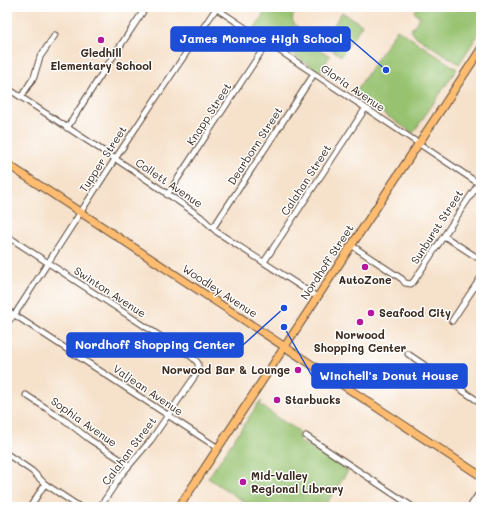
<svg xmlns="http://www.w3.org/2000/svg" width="488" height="514" viewBox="0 0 488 514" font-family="Mali,sans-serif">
  <rect width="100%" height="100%" fill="#fff"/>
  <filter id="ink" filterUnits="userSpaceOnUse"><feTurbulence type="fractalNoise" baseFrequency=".025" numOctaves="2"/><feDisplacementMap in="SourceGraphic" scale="8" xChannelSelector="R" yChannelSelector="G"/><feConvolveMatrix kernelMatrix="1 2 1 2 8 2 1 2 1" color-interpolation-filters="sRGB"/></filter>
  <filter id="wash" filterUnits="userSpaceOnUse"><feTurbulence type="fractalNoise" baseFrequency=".012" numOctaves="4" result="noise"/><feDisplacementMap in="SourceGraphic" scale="16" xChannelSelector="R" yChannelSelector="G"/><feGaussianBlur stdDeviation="0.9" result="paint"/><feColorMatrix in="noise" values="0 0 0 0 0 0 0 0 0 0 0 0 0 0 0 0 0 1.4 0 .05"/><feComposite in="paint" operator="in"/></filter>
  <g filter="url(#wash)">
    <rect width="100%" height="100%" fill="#f6e1ca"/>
    <g fill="#97c26f" stroke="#697646">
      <path d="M268,7H298C288,21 292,24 305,32L301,38L330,56L320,72L254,29Z"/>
      <polygon points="418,7 481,7 481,30 459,64 415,36 411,30 420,17 414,12"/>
      <polygon points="342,12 362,25 341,56 322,43"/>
      <polygon points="397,29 457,69 413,133 354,94"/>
      <polygon points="260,401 262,402 260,405 276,416 276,417 299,431 298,437 301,443 311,447 348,471 324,507 252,507 208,478"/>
    </g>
  </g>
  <g filter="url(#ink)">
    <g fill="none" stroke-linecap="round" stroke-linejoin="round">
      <defs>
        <g id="minor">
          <polyline points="214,7 481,185"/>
          <polyline points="7,88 143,177 201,217 217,232 317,297"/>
          <polyline points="21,97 34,77 40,57 55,35"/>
          <polyline points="67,128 101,75 146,7"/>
          <polyline points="167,195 267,43"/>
          <polyline points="213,228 314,74"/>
          <polyline points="7,236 192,357 198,363 198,371 195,376 151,440 122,474 100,507"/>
          <polyline points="444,236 481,260"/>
          <polyline points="351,245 402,279 405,283 411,284 414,281 481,180"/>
          <polyline points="264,262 365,109"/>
          <polyline points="7,310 218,448"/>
          <polyline points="452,321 481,277"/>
          <polyline points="7,323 15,314 115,159 217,7"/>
          <polyline points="408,354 481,403"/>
          <polyline points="26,395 66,421 89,439 129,465"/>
          <polyline points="306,436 413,507"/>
          <polyline points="7,454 32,471 45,484 80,507"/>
          <polyline points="30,507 45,484"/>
          <polyline points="470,507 481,490"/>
        </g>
        <g id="major">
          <polyline points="7,164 481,476"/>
          <polyline points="179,507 481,49"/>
        </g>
      </defs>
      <use href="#minor" stroke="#574538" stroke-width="7"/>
      <use href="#major" stroke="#574538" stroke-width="9"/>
      <use href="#minor" stroke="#fff" stroke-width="5"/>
      <use href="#major" stroke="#febc70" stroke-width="7"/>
    </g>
  </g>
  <g fill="#b5179e" stroke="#fff" stroke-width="1.5">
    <circle cx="101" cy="40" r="4"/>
    <circle cx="365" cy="267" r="4"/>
    <circle cx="371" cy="313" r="4"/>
    <circle cx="360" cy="322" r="4"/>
    <circle cx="298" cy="370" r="4"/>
    <circle cx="277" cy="400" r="4"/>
    <circle cx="243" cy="482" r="4"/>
  </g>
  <g text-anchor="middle" stroke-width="3" stroke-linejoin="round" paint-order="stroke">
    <g font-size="11" font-weight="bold" fill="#3b2a1e" stroke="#fff">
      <text x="101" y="57">Gledhill<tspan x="101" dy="13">Elementary School</tspan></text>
      <text x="365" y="284">AutoZone</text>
      <text x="379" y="317" text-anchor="start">Seafood City</text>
      <text x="360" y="339">Norwood<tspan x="360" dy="13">Shopping Center</tspan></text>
      <text x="290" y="374" text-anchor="end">Norwood Bar &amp; Lounge</text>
      <text x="285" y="404" text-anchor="start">Starbucks</text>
      <text x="251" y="480" text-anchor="start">Mid-Valley<tspan x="251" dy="13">Regional Library</tspan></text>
    </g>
    <g font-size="11" fill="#3b2a1e" stroke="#fff">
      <text transform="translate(353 88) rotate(34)" y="4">Gloria Avenue</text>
      <text transform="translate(209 114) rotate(-57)" y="4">Knapp Street</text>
      <text transform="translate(255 146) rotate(-57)" y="4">Dearborn Street</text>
      <text transform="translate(103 159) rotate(-57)" y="4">Tupper Street</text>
      <text transform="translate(306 180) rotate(-57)" y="4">Calahan Street</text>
      <text transform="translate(169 183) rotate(34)" y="4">Collett Avenue</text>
      <text transform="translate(437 227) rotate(-57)" y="4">Sunburst Street</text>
      <text transform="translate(327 262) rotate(-57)" y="4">Nordhoff Street</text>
      <text transform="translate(220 291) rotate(33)" y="4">Woodley Avenue</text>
      <text transform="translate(110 292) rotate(33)" y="4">Swinton Avenue</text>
      <text transform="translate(148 390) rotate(34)" y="4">Valjean Avenue</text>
      <text transform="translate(84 422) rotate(35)" y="4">Sophia Avenue</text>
      <text transform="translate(129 451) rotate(-53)" y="4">Calahan Street</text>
    </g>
  </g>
  <path fill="none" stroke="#1d4ed8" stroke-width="1.5" d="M386 70L350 39M284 308L243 345M284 327L312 376"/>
  <g fill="#1d4ed8" stroke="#fff" stroke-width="1.5">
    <circle cx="386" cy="70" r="4"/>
    <circle cx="284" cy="308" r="4"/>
    <circle cx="284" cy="327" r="4"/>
  </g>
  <g fill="#1d4ed8" stroke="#1d4ed8" stroke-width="1.5">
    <rect x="171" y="27" width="179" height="24" rx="4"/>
    <rect x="67" y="333" width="176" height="24" rx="4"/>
    <rect x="312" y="364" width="155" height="24" rx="4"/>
  </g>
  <g font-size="12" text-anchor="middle" font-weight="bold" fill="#fff">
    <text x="261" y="43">James Monroe High School</text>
    <text x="155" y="349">Nordhoff Shopping Center</text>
    <text x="389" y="380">Winchell's Donut House</text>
  </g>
  <rect width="488" height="514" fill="none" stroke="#fff" stroke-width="24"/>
</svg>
